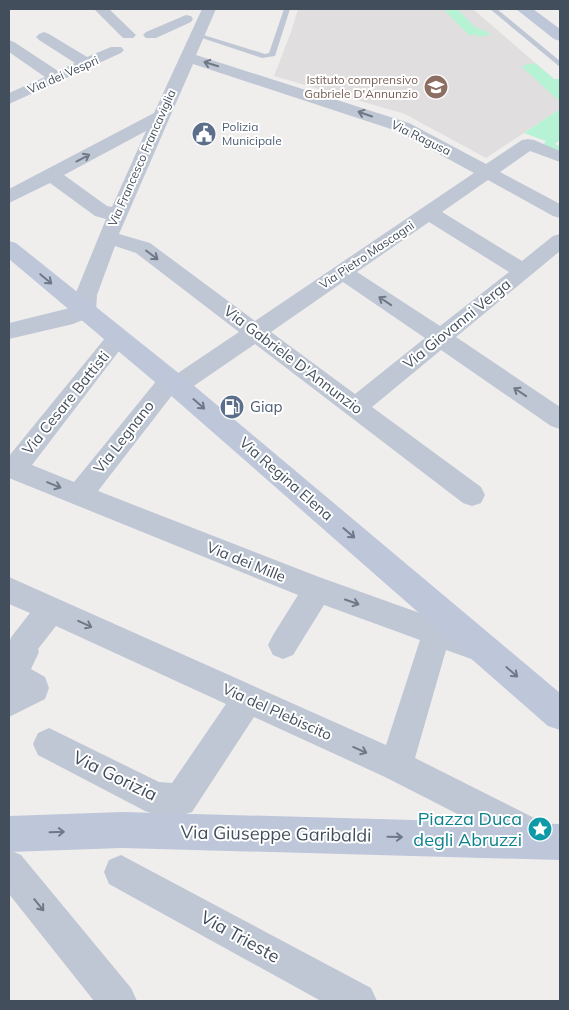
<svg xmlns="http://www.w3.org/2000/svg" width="569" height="1010" viewBox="0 0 569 1010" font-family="Mulish,sans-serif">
  <rect width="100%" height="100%" fill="#f0eded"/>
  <polygon fill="#e1dedf" points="298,9 473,9 554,79 560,79 560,109 486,158 405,114 274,76 291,32"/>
  <g fill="#b6f3d4">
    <polygon points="443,9 457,9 475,27 492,34 479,37 476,34 470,36"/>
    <polygon points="535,63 554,79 560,79 560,102 521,66"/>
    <polygon points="560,109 560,140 555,144 560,146 560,152 543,145 546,141 524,133"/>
  </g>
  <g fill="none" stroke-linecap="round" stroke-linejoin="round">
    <g fill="#bfc7d4" fill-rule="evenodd">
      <polygon points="284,9 290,9 275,56 262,58 193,35 197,33 265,54 269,53"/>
      <polygon points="490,9 497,9 560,61 560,67"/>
    </g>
    <g fill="#bfc7d4" fill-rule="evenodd">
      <polygon points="94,9 109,9 136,35 133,38 123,38"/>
      <path d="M202,9H216L196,55L409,123L486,164L522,140L528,139L534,140L560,151V162L530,151L500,172L560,204V218L553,216L488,180L442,212L522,261L553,236L560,234V251L456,337L560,407V429L551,426L441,350L372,407L481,487L485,495L481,503L472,506L463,503L255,344L185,392L177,395L173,394L98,491L319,577L487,637L492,647L487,657L477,661L446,650L415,758L552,827L557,839L552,851L540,856L385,777L254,717L192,812C176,818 161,817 145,811L38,755L33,744L38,733L49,728L159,782L172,783L226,704L56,626L38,649L39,652L31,669L45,677L49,688L45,699L9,717V642L12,636L30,613L9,604V577L386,745L420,640L324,605L293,655L283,659L273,655L268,645L273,635L298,595L9,478V456L110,332L118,330L126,332L129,338L32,465L74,482L162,374L170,371L178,373L239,332L136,253L115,246L97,295L96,311L93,316L73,324L9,339V323L74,307L75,295L106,219L95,216L50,183L9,203V189L154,113ZM193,64L397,131L474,173L255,321L150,243L119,234ZM146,131L112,207L107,206L64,175ZM429,222L509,272L440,326L357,272ZM343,282L425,338L355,394L271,332Z"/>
      <polygon points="186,15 191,16 193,19 191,22 156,38 146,38 143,35 146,32"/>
      <polygon points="44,32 49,34 87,57 111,47 121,47 124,50 121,53 9,104 9,93 45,77 9,52 9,40 14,42 58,71 75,63 39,40 36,37 39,34"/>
      <polygon points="9,850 21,855 131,988 137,1001 94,1001 9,894"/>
      <polygon points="121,855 371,988 377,1001 321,1001 109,884 104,872 109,860"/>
    </g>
    <g fill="#bdc7d9" fill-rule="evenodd">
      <polygon points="516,9 533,9 560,29 560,41 554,39"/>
      <polygon points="9,241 16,243 186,379 560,693 560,730 548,726 168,393 9,259"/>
      <polygon points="122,812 560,824 560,860 122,848 9,852 9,816"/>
    </g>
  </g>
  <defs><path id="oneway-shaft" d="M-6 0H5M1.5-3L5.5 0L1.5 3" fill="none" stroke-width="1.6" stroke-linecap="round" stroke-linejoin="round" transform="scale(1.25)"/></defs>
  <g stroke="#6e7886">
    <use href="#oneway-shaft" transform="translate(211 64) rotate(-163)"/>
    <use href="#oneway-shaft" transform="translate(365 114) rotate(-161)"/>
    <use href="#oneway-shaft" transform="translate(83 158) rotate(-28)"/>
    <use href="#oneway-shaft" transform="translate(152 255) rotate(37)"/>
    <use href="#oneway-shaft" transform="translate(385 301) rotate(-146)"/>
    <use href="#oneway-shaft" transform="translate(520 392) rotate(-146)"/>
    <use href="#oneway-shaft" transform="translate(54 485) rotate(22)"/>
    <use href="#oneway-shaft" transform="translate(352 602) rotate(19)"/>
    <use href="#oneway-shaft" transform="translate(85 624) rotate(25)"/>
    <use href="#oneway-shaft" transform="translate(360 750) rotate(24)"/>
    <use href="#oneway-shaft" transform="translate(39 905) rotate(51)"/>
  </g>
  <g stroke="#6e7888">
    <use href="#oneway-shaft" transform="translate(46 279) rotate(40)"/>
    <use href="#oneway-shaft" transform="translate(199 404) rotate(41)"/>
    <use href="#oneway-shaft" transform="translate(349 533) rotate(41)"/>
    <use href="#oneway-shaft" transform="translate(512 672) rotate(41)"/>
    <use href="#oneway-shaft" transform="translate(57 832) rotate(-2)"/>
    <use href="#oneway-shaft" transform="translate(395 837) rotate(1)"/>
  </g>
  <defs>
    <symbol id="school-disc" viewBox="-11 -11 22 22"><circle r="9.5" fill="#8d6e63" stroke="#fff"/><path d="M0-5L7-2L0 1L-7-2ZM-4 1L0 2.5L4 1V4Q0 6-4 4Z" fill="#fff"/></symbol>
    <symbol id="civic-disc" viewBox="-11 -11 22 22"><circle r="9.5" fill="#5c6f8a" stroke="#fff"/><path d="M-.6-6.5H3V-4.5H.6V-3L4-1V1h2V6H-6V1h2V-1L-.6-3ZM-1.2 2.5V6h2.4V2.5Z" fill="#fff"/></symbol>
    <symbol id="fuel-disc" viewBox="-11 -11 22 22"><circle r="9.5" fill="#5c6f8a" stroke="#fff"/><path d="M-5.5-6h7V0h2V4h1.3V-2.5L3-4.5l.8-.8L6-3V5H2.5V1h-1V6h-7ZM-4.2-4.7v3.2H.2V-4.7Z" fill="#fff"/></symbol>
    <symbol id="sight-disc" viewBox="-11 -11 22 22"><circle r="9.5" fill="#0f9aa8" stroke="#fff"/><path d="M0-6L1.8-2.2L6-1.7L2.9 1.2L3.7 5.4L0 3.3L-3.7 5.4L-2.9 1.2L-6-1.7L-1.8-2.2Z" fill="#fff"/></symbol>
  </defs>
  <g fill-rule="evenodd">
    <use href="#school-disc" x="422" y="73" width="28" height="28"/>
    <use href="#civic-disc" x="190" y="120" width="28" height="28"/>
    <use href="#fuel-disc" x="218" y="393" width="28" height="28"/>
    <use href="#sight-disc" x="526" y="815" width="28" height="28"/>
  </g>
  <g text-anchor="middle" stroke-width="4" stroke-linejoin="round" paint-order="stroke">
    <g font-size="12" fill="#434e5c" stroke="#fff">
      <text transform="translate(63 75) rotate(-24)" y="4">Via dei Vespri</text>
      <text transform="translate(421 138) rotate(26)" y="4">Via Ragusa</text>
      <text transform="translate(142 158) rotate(-66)" y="4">Via Francesco Francaviglia</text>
      <text transform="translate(367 255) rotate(-34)" y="4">Via Pietro Mascagni</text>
    </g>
    <g font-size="12" fill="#785e54" stroke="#fff" text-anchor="end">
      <text x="418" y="84">Istituto comprensivo<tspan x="418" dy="14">Gabriele D'Annunzio</tspan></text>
    </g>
    <g font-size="12" fill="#4e5e75" stroke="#fff" text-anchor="start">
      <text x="222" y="131">Polizia<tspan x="222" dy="14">Municipale</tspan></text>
    </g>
    <g font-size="15" fill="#434e5c" stroke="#fff">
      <text transform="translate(457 324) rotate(-39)" y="5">Via Giovanni Verga</text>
      <text transform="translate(293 360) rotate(37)" y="5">Via Gabriele D'Annunzio</text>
      <text transform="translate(66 403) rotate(-51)" y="5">Via Cesare Battisti</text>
      <text transform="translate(124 437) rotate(-52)" y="5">Via Legnano</text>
      <text transform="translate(286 479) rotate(41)" y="5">Via Regina Elena</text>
      <text transform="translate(246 562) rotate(22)" y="5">Via dei Mille</text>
      <text transform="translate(277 712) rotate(24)" y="5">Via del Plebiscito</text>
    </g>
    <g font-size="15" fill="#4e5e75" stroke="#fff" text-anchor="start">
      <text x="250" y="412">Giap</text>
    </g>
    <g font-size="18" fill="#434e5c" stroke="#fff">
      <text transform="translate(115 776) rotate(26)" y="6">Via Gorizia</text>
      <text transform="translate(276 834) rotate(1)" y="6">Via Giuseppe Garibaldi</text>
      <text transform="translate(240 937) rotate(29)" y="6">Via Trieste</text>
    </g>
    <g font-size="18" fill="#0d838f" stroke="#fff" text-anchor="end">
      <text x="522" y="825">Piazza Duca<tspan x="522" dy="21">degli Abruzzi</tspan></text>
    </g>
  </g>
  <rect width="569" height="1010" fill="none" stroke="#434e5c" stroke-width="20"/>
</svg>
